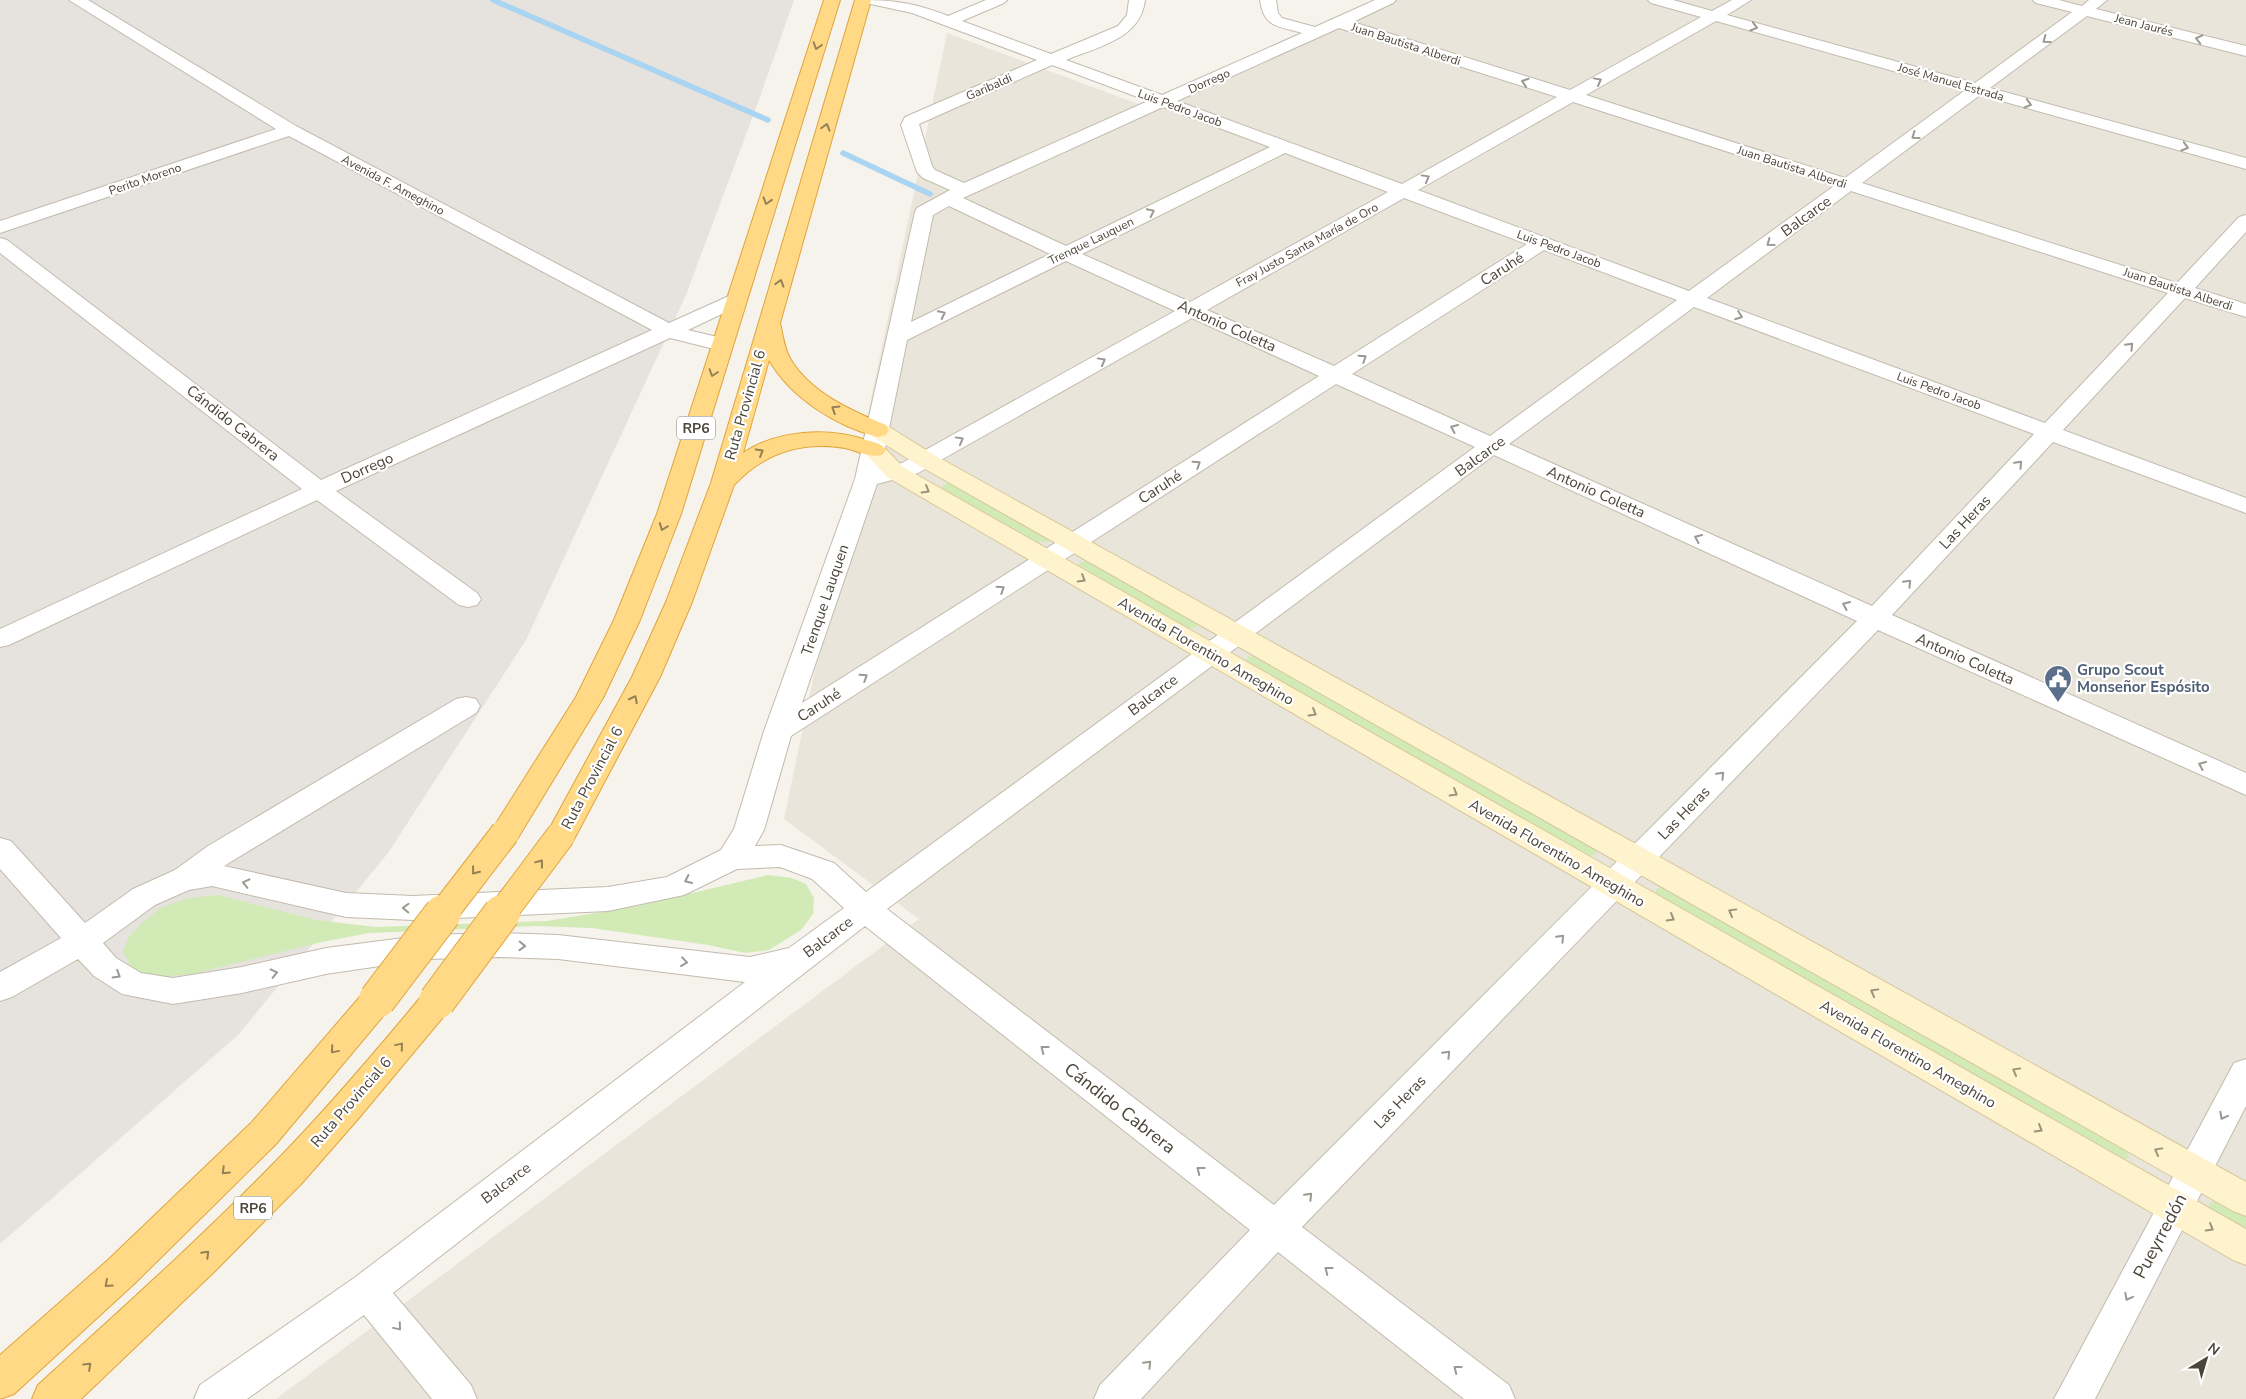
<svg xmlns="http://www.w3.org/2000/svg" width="2246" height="1399" viewBox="0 0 2246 1399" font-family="'Nunito Sans',sans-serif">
  <rect width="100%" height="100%" fill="#f6f3ec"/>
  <polygon fill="#eae5da" points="1396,0 2246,0 2246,1399 276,1399 919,919 784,819 947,33 1149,108"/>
  <polygon fill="#e6e2dd" points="0,0 794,0 760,97 686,295 526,640 388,853 238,1035 0,1244"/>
  <g fill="#d2eab5">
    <polygon points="948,482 1049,539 1047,542 1037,542 943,489 941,487"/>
    <polygon points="1085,561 1196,621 1198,624 1196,628 1186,628 1081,569 1078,566 1080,562"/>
    <polygon points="1253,656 1259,657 1597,850 1596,854 1590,856 1584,855 1249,664 1246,661 1248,657"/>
    <polygon points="768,875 792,878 806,884 814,898 813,914 801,930 769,950 745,953 708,945 592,928 536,926 369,933 322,942 192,974 156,977 132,968 123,952 128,938 142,923 159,909 187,898 218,895 316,920 376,927 547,921 638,906"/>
    <polygon points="1661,887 1669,889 2128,1151 2129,1158 2122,1160 1660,899 1655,894 1656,889"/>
    <polygon points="2215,1201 2246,1215 2246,1233 2210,1210 2209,1203"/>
  </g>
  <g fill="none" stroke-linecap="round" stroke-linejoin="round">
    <g stroke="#a9d4f2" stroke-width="5.5">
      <polyline points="493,0 768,120"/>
      <polyline points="843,153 930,194"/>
    </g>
    <defs>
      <g id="minor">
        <polygon points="69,0 88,0 296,126 669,323 729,296 736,294 743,296 746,300 743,304 688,330 730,340 733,345 730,350 722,351 670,338 336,491 477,593 481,599 477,605 468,607 459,605 317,500 9,645 0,647 0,629 302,489 0,253 0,238 7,240 321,480 652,330 289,136 0,233 0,221 276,129"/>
        <path d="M863,0C896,0 918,4 948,16L986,0H1007L1004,3L962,21L1051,54L1118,26L1127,15L1129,0H1145C1141,39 1097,47 1066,60L1162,95L1302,33C1278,26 1264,28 1260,0H1276L1278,13L1282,18L1315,27L1375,0H1396L1393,3L1353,22L1570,90L1701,17L1651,3L1648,0H1673L1712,11L1732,0H1751L1727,15L1975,83L2072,12L2036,3L2033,0H2059L2082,6L2089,0H2107L2096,9L2246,46V56L2087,16L1990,88L2246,158V169L1980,95L1862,183L2177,283L2239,217L2246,215V232L2195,288L2246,304V317L2185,298L2063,430L2246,498V513L2053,442L1892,615L2246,773V795L1878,630L1302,1227L1509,1385L1515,1399H1464L1278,1252L1141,1399H1094L1100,1385L1250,1230L865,926L393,1293L471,1385L477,1399H432L364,1315L247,1399H194L200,1385L354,1278L745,982L558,959L499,957L427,959L326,974L242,993L173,1004L122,994L94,976L78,959L12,997L0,1001V972L61,938L0,869V838L11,841L85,923L133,889L175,870L208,846L456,699L466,697L476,699L480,706L476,713L224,866L346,893L413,896L608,887L667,877L721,850L734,829L764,731L855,479L915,212L917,208L950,190L923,178L917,172L901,125L905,117L1037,60L912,13L866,3ZM1716,21L1964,91L1845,178L1586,95ZM1339,28L1557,97L1402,184L1177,101ZM1052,65L1148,101L964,183L935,170L932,166L919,124ZM1573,102L1834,186L1689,291L1418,190ZM1163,107L1270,147L1066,246L963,198ZM1285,153L1388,192L1190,302L1082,254ZM1851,191L2168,293L2045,423L1707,298ZM1404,198L1527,244L1334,366L1207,310ZM949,206L1050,254L911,322L933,215ZM1544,250L1677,300L1490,436L1352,374ZM1066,261L1175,311L902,463L881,468L907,340ZM1694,307L2034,434L1872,606L1509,444ZM1192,318L1319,376L802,703L877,484L918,473ZM1336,384L1475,447L866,892L834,863L781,845L755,846L764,830L791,736ZM1494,455L1857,621L1274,1205L887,909ZM780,867L812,879L844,908L789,948L750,957L558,935L499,933L427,935L326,948L242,967L173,978L141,973L116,958L103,943L155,905L189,890L212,886L346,917L413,920L608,911L684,895L737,869Z"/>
        <polygon points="2246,1059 2246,1106 2095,1399 2054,1399 2234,1063"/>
      </g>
      <g id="secondary">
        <polygon points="878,423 886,425 934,455 2246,1182 2246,1216 2233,1211 918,465 870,435 867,430 870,425"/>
        <polygon points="874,443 882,445 903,467 2246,1229 2246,1265 2233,1260 887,477 862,450 866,445"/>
      </g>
      <g id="trunk">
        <polygon points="824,0 840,0 681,514 640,620 603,698 516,841 505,844 494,841 490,833 576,697 614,620 657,514"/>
        <path d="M855,0H871L780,323C783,335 784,349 791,360C811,393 852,411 886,425L889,430L886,435L878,437C836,426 791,398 769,360L743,453C777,430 828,427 866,440C874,442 881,443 886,450L882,455C869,458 858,451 845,448C802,441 764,453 734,485L692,602L660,677L572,843L561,846L550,843L546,835L632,677L666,602L711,483Z"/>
        <polygon points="377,987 389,991 393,1000 389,1009 276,1144 134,1284 14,1394 0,1399 0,1355 108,1260 252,1122 365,991"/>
        <path d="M437,988L449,992L453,1001L449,1010L358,1119L302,1183L215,1271L81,1399H32L38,1385C118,1312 199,1240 275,1162C328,1108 377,1050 425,992Z"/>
      </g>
    </defs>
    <use href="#minor" stroke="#c2bbae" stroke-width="2"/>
    <use href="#secondary" stroke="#d6c79b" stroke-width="2"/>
    <use href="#trunk" stroke="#e0a43c" stroke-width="2"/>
    <use href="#minor" fill="#fff" fill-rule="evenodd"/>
    <use href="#secondary" fill="#fff3cd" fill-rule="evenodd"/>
    <use href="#trunk" fill="#ffd985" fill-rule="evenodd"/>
    <defs>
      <g id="trunk-bridge-far1">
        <polyline points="442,915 505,833"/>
        <polyline points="501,915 561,835"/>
      </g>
      <g id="trunk-bridge">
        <polyline points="377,1000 443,913"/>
        <polyline points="437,1001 502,913"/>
      </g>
    </defs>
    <use href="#trunk-bridge-far1" stroke="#e0a43c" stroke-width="30" stroke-linecap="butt"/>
    <use href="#trunk-bridge" stroke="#e0a43c" stroke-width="38" stroke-linecap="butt"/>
    <use href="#trunk-bridge-far1" stroke="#ffd985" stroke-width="28"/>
    <use href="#trunk-bridge" stroke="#ffd985" stroke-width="36"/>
  </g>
  <defs><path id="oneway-chevron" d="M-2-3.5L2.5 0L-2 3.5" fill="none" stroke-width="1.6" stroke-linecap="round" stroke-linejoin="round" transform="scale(1.25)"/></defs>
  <g stroke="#9c9892">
    <use href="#oneway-chevron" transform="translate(1754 27) rotate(16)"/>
    <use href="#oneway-chevron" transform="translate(2199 39) rotate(-166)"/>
    <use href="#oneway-chevron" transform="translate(2046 40) rotate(144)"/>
    <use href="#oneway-chevron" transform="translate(1598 81) rotate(-29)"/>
    <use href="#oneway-chevron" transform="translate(1525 82) rotate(-162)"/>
    <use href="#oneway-chevron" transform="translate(2028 104) rotate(16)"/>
    <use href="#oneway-chevron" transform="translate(1915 136) rotate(144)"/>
    <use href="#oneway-chevron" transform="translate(2185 147) rotate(16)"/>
    <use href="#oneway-chevron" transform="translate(1426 178) rotate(-29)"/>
    <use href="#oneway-chevron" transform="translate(1151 212) rotate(-26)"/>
    <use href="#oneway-chevron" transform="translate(1770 243) rotate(144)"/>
    <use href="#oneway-chevron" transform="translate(942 314) rotate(-26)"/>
    <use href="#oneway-chevron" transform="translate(1739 316) rotate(20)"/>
    <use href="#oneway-chevron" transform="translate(2130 346) rotate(-47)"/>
    <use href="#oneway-chevron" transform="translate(1363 358) rotate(-33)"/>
    <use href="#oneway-chevron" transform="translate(1102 361) rotate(-29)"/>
    <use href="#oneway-chevron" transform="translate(1454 428) rotate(-156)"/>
    <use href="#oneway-chevron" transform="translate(960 440) rotate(-29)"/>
    <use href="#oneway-chevron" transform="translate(1197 464) rotate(-33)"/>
    <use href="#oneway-chevron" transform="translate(2019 464) rotate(-47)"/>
    <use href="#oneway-chevron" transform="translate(1698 538) rotate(-156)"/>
    <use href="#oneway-chevron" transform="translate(1908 583) rotate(-47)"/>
    <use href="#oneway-chevron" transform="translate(1001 589) rotate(-33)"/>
    <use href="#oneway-chevron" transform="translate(1846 605) rotate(-156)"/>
    <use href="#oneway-chevron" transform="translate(864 677) rotate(-33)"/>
    <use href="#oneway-chevron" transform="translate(2202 765) rotate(-156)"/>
    <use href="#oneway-chevron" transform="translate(1721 775) rotate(-46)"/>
    <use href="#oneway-chevron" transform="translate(688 880) rotate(155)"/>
    <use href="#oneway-chevron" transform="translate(246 883) rotate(-167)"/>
    <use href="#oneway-chevron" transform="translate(406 908) rotate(-178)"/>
    <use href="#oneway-chevron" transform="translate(1561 938) rotate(-46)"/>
    <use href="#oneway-chevron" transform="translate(522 946) rotate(2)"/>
    <use href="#oneway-chevron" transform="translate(684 962) rotate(7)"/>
    <use href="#oneway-chevron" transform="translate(274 973) rotate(-13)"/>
    <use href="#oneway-chevron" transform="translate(117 975) rotate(31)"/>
    <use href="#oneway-chevron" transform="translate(1044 1049) rotate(-142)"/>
    <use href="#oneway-chevron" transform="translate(1447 1054) rotate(-46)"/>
    <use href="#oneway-chevron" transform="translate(2223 1116) rotate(118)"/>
    <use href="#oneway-chevron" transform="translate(1200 1170) rotate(-142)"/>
    <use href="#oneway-chevron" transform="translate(1309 1196) rotate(-46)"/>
    <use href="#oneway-chevron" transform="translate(1328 1270) rotate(-142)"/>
    <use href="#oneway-chevron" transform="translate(2128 1297) rotate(118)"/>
    <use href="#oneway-chevron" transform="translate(398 1327) rotate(50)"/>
    <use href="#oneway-chevron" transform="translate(1148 1364) rotate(-46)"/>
    <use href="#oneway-chevron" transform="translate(1457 1369) rotate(-142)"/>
  </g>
  <g stroke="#938057">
    <use href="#oneway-chevron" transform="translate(817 46) rotate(108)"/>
    <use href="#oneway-chevron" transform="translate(826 127) rotate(-74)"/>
    <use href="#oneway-chevron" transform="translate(767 201) rotate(107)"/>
    <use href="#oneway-chevron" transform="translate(780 283) rotate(-74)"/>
    <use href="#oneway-chevron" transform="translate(713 373) rotate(108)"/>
    <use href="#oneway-chevron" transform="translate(835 409) rotate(-148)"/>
    <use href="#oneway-chevron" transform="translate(760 452) rotate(-30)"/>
    <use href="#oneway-chevron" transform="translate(663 527) rotate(111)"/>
    <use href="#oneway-chevron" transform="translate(634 699) rotate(-63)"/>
    <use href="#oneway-chevron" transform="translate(540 863) rotate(-53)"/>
    <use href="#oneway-chevron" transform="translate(475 871) rotate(128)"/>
    <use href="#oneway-chevron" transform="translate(400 1046) rotate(-50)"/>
    <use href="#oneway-chevron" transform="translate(334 1050) rotate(130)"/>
    <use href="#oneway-chevron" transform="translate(225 1171) rotate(136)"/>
    <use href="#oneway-chevron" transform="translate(206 1254) rotate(-45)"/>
    <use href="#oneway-chevron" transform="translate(108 1284) rotate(138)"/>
    <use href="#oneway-chevron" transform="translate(88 1366) rotate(-43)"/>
  </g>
  <g stroke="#9c937c">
    <use href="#oneway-chevron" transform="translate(926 490) rotate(30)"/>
    <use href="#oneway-chevron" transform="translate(1082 579) rotate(30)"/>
    <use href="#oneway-chevron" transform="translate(1313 713) rotate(30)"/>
    <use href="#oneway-chevron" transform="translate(1454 793) rotate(30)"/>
    <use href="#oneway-chevron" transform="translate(1732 912) rotate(-151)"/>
    <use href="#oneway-chevron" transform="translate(1671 918) rotate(30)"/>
    <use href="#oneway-chevron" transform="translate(1874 992) rotate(-151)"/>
    <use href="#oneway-chevron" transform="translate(2016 1071) rotate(-151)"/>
    <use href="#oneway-chevron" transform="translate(2039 1129) rotate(30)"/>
    <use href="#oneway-chevron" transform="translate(2158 1151) rotate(-151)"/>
    <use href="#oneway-chevron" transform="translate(2210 1228) rotate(30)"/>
  </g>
  <defs>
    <symbol id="civic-pin" viewBox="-11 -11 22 30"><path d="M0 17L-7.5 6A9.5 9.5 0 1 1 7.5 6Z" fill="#5c6f8a" stroke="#fff"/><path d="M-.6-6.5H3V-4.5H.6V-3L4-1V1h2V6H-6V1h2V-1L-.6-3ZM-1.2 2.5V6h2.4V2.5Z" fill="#fff"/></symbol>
  </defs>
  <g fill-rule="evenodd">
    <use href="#civic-pin" x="2042" y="663" width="32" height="43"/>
  </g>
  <g text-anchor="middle" stroke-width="4.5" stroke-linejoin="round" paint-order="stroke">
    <g font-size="12" fill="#4b4439" stroke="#fff">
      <text transform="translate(2144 25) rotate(14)" y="4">Jean Jaurés</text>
      <text transform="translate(1406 44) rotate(18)" y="4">Juan Bautista Alberdi</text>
      <text transform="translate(1209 81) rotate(-24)" y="4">Dorrego</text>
      <text transform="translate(1951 82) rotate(16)" y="4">José Manuel Estrada</text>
      <text transform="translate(989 87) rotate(-24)" y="4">Garibaldi</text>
      <text transform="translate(1180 108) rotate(20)" y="4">Luis Pedro Jacob</text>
      <text transform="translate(1792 167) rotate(18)" y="4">Juan Bautista Alberdi</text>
      <text transform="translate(145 179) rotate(-19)" y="4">Perito Moreno</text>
      <text transform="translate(393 185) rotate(28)" y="4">Avenida F. Ameghino</text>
      <text transform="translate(1091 241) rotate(-26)" y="4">Trenque Lauquen</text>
      <text transform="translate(1307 245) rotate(-29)" y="4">Fray Justo Santa María de Oro</text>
      <text transform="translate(1559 249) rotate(20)" y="4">Luis Pedro Jacob</text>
      <text transform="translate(2178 289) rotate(18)" y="4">Juan Bautista Alberdi</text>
      <text transform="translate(1939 391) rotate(20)" y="4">Luis Pedro Jacob</text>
    </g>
    <g fill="#fff" stroke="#817c74" stroke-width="1">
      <rect x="677" y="416.5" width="38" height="23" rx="4"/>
      <rect x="234" y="1196.5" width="38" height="23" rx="4"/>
    </g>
    <g font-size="14" font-weight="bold" fill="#4b4439">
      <text x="696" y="433">RP6</text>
      <text x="253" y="1213">RP6</text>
    </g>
    <g font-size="15" fill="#4b4439" stroke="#fff">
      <text transform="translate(1806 216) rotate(-36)" y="5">Balcarce</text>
      <text transform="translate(1502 269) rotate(-33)" y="5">Caruhé</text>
      <text transform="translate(1227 326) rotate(24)" y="5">Antonio Coletta</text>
      <text transform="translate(745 405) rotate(-74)" y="5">Ruta Provincial 6</text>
      <text transform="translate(233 423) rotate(38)" y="5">Cándido Cabrera</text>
      <text transform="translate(1480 456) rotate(-36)" y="5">Balcarce</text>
      <text transform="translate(367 468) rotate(-24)" y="5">Dorrego</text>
      <text transform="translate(1160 487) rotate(-33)" y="5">Caruhé</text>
      <text transform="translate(1596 492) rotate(24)" y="5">Antonio Coletta</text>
      <text transform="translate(1965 522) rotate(-47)" y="5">Las Heras</text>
      <text transform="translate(825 600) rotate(-71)" y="5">Trenque Lauquen</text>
      <text transform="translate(1206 651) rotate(30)" y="5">Avenida Florentino Ameghino</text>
      <text transform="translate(1965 659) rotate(24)" y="5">Antonio Coletta</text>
      <text transform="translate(1153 695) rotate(-37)" y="5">Balcarce</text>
      <text transform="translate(819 705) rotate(-33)" y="5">Caruhé</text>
      <text transform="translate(592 778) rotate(-62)" y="5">Ruta Provincial 6</text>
      <text transform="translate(1684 813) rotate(-46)" y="5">Las Heras</text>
      <text transform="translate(1557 853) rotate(30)" y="5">Avenida Florentino Ameghino</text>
      <text transform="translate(828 937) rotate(-37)" y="5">Balcarce</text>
      <text transform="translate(1908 1054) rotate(30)" y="5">Avenida Florentino Ameghino</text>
      <text transform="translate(351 1102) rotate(-49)" y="5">Ruta Provincial 6</text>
      <text transform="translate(1400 1102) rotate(-46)" y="5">Las Heras</text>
      <text transform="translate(506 1183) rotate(-37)" y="5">Balcarce</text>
    </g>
    <g font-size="15" font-weight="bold" fill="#4e5e75" stroke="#fff" text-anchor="start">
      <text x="2077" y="675">Grupo Scout<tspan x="2077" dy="17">Monseñor Espósito</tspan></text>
    </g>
    <g font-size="18" fill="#4b4439" stroke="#fff">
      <text transform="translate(1120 1108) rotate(38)" y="6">Cándido Cabrera</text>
      <text transform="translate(2160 1236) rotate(-62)" y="6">Pueyrredón</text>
    </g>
  </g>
  <g transform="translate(2206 1359) rotate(38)" stroke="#ffffff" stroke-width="4" paint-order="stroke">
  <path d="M0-4L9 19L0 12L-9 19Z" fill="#4b4439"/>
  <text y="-8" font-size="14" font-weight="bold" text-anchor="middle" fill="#4b4439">N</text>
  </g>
</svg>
